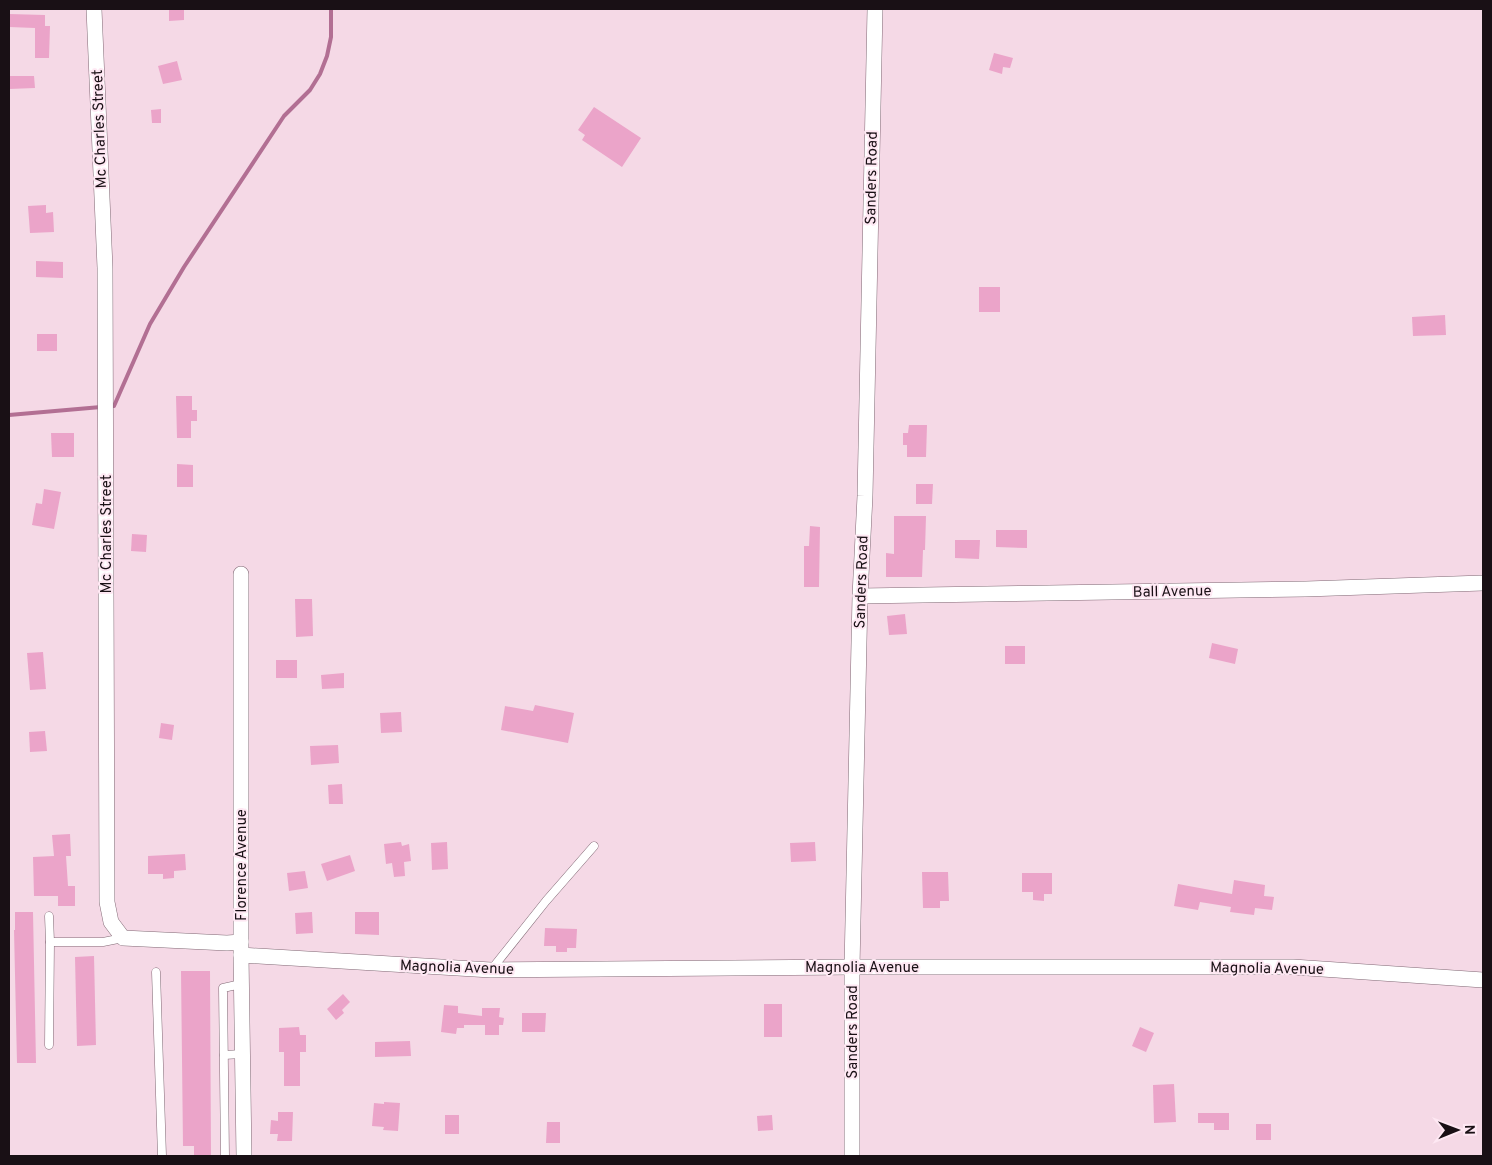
<svg xmlns="http://www.w3.org/2000/svg" width="1492" height="1165" viewBox="0 0 1492 1165" font-family="Overpass,sans-serif">
  <rect width="100%" height="100%" fill="#f5d9e6"/>
  <g fill="none" stroke-linecap="round" stroke-linejoin="round">
    <g stroke="#b26f93" stroke-width="4">
      <polyline points="108,406 114,406 150,324 184,267 284,116 310,90 320,74 327,56 331,37 331,9"/>
      <polyline points="9,415 101,407"/>
    </g>
  </g>
  <g fill="#eba4c9">
    <polygon points="169,9 184,9 184,20 169,21"/>
    <polygon points="9,14 45,15 45,26 50,26 49,58 35,58 35,28 9,27"/>
    <polygon points="994,53 1013,58 1010,68 1003,67 1002,74 989,70"/>
    <polygon points="177,61 182,80 163,84 158,66"/>
    <polygon points="9,76 34,76 35,88 9,89"/>
    <polygon points="594,107 641,138 622,167 582,140 585,135 578,130"/>
    <polygon points="161,109 161,123 152,123 151,110"/>
    <polygon points="46,205 46,213 53,212 54,232 30,233 28,206"/>
    <polygon points="36,261 63,262 63,278 36,277"/>
    <rect x="979" y="287" width="21" height="25"/>
    <polygon points="1445,315 1446,335 1413,336 1412,317"/>
    <rect x="37" y="334" width="20" height="17"/>
    <polygon points="176,396 192,396 192,410 197,410 197,421 191,421 191,438 177,438"/>
    <polygon points="909,425 927,425 926,457 907,457 907,445 903,445 903,433 908,433"/>
    <polygon points="51,433 74,433 74,457 52,457"/>
    <polygon points="177,464 193,465 193,487 177,487"/>
    <polygon points="916,484 933,484 932,504 916,504"/>
    <polygon points="44,489 61,492 54,529 32,525 36,503 42,504"/>
    <polygon points="894,516 926,516 925,550 923,550 922,577 886,577 886,553 894,554"/>
    <polygon points="810,526 820,527 819,587 804,587 804,546 809,546"/>
    <polygon points="996,530 1027,530 1027,548 996,547"/>
    <polygon points="132,534 147,535 146,552 131,551"/>
    <polygon points="955,540 980,540 979,559 955,558"/>
    <polygon points="295,599 312,599 313,636 296,637"/>
    <polygon points="905,614 907,634 889,635 887,616"/>
    <polygon points="1212,643 1238,649 1235,664 1209,658"/>
    <rect x="1005" y="646" width="20" height="18"/>
    <polygon points="43,652 46,689 30,690 27,653"/>
    <rect x="276" y="660" width="21" height="18"/>
    <polygon points="344,673 344,688 322,689 321,675"/>
    <polygon points="535,705 574,713 568,743 501,730 505,706 533,711"/>
    <polygon points="401,712 402,732 381,733 380,713"/>
    <polygon points="161,723 174,725 172,740 159,738"/>
    <polygon points="45,731 47,751 30,752 29,732"/>
    <polygon points="338,745 339,763 311,765 310,746"/>
    <polygon points="342,784 343,804 329,804 328,785"/>
    <polygon points="70,834 71,856 66,856 68,886 75,886 75,906 58,906 58,896 34,896 33,857 54,856 52,835"/>
    <polygon points="401,842 402,846 409,844 411,861 404,862 405,876 394,877 392,863 386,864 384,844"/>
    <polygon points="447,842 448,869 432,870 431,843"/>
    <polygon points="815,842 816,861 791,862 790,843"/>
    <polygon points="185,854 186,870 174,871 174,878 163,879 163,874 148,874 148,856"/>
    <polygon points="350,855 355,871 327,881 321,864"/>
    <polygon points="305,871 308,888 289,891 287,873"/>
    <polygon points="922,872 948,872 949,901 940,901 940,908 923,908"/>
    <polygon points="1022,873 1052,873 1052,894 1044,894 1044,901 1033,900 1033,892 1022,892"/>
    <polygon points="1234,880 1265,885 1264,896 1274,897 1272,910 1255,908 1254,915 1230,912 1231,907 1200,902 1198,910 1174,906 1178,884 1232,894"/>
    <polygon points="15,912 33,912 36,1063 17,1063 14,930 15,930"/>
    <polygon points="312,912 313,933 296,934 295,913"/>
    <polygon points="355,912 379,912 379,935 355,934"/>
    <polygon points="545,928 577,929 576,948 567,948 567,952 556,952 556,946 544,946"/>
    <polygon points="94,956 96,1045 77,1046 75,957"/>
    <polygon points="181,971 210,971 211,1156 194,1156 194,1146 183,1146"/>
    <polygon points="343,994 350,1002 342,1010 344,1013 336,1020 327,1009"/>
    <rect x="764" y="1004" width="18" height="33"/>
    <polygon points="444,1005 458,1006 458,1013 482,1016 482,1008 500,1008 499,1017 504,1018 503,1025 499,1025 499,1035 485,1035 485,1025 464,1025 464,1028 457,1028 456,1034 441,1032"/>
    <polygon points="522,1013 546,1013 545,1032 522,1032"/>
    <polygon points="299,1027 300,1035 306,1035 306,1052 300,1052 300,1086 284,1086 284,1052 279,1052 279,1028"/>
    <polygon points="1140,1027 1154,1033 1146,1052 1132,1046"/>
    <polygon points="410,1041 411,1056 375,1057 375,1042"/>
    <polygon points="1174,1084 1176,1122 1154,1123 1153,1085"/>
    <polygon points="384,1102 400,1103 398,1131 383,1130 384,1127 372,1126 374,1103 384,1104"/>
    <polygon points="278,1112 293,1112 292,1141 277,1141 278,1134 270,1134 271,1120 278,1121"/>
    <polygon points="1198,1113 1229,1113 1229,1130 1214,1130 1214,1123 1198,1123"/>
    <rect x="445" y="1115" width="14" height="19"/>
    <polygon points="772,1115 773,1130 758,1131 757,1116"/>
    <polygon points="547,1122 560,1122 560,1143 546,1143"/>
    <rect x="1256" y="1124" width="15" height="16"/>
  </g>
  <g fill="none" stroke-linecap="round" stroke-linejoin="round">
    <defs>
      <g id="lane">
        <polyline points="49,916 50,942"/>
        <polyline points="491,970 546,901 594,846"/>
        <polyline points="156,972 162,1156"/>
        <polyline points="49,1045 50,942 103,942 123,938"/>
        <polyline points="224,1055 242,1054"/>
        <polyline points="225,1156 223,988 241,984"/>
      </g>
      <g id="street">
        <polyline points="94,9 105,268 107,902 111,922 123,938 227,943 241,942"/>
        <polyline points="241,574 241,955 244,1156"/>
        <polyline points="860,596 1306,589 1483,583"/>
        <polyline points="241,955 491,970 852,967 1293,967 1483,980"/>
        <polyline points="852,1156 852,967 860,596 865,496 875,9"/>
      </g>
    </defs>
    <use href="#lane" stroke="#816975" stroke-width="9"/>
    <use href="#street" stroke="#816975" stroke-width="16"/>
    <use href="#lane" stroke="#fff" stroke-width="8"/>
    <use href="#street" stroke="#fff" stroke-width="15"/>
  </g>
  <g text-anchor="middle" stroke-width="4" stroke-linejoin="round" paint-order="stroke">
    <g font-size="15" fill="#191015" stroke="#fee8f3">
      <text transform="translate(99 129) rotate(-92)" y="5">Mc Charles Street</text>
      <text transform="translate(871 178) rotate(-89)" y="5">Sanders Road</text>
      <text transform="translate(106 534) rotate(-90)" y="5">Mc Charles Street</text>
      <text transform="translate(861 582) rotate(-88)" y="5">Sanders Road</text>
      <text transform="translate(1172 591) rotate(-1)" y="5">Ball Avenue</text>
      <text transform="translate(241 865) rotate(-90)" y="5">Florence Avenue</text>
      <text transform="translate(457 967) rotate(2)" y="5">Magnolia Avenue</text>
      <text x="862" y="972">Magnolia Avenue</text>
      <text transform="translate(1267 968) rotate(1)" y="5">Magnolia Avenue</text>
      <text transform="translate(852 1032) rotate(-90)" y="5">Sanders Road</text>
    </g>
  </g>
  <rect width="1492" height="1165" fill="none" stroke="#191015" stroke-width="20"/>
  <g transform="translate(1457 1130) rotate(89)" stroke="#fee8f3" stroke-width="4" paint-order="stroke">
  <path d="M0-4L9 19L0 12L-9 19Z" fill="#191015"/>
  <text y="-8" font-size="14" font-weight="bold" text-anchor="middle" fill="#191015">N</text>
  </g>
</svg>
